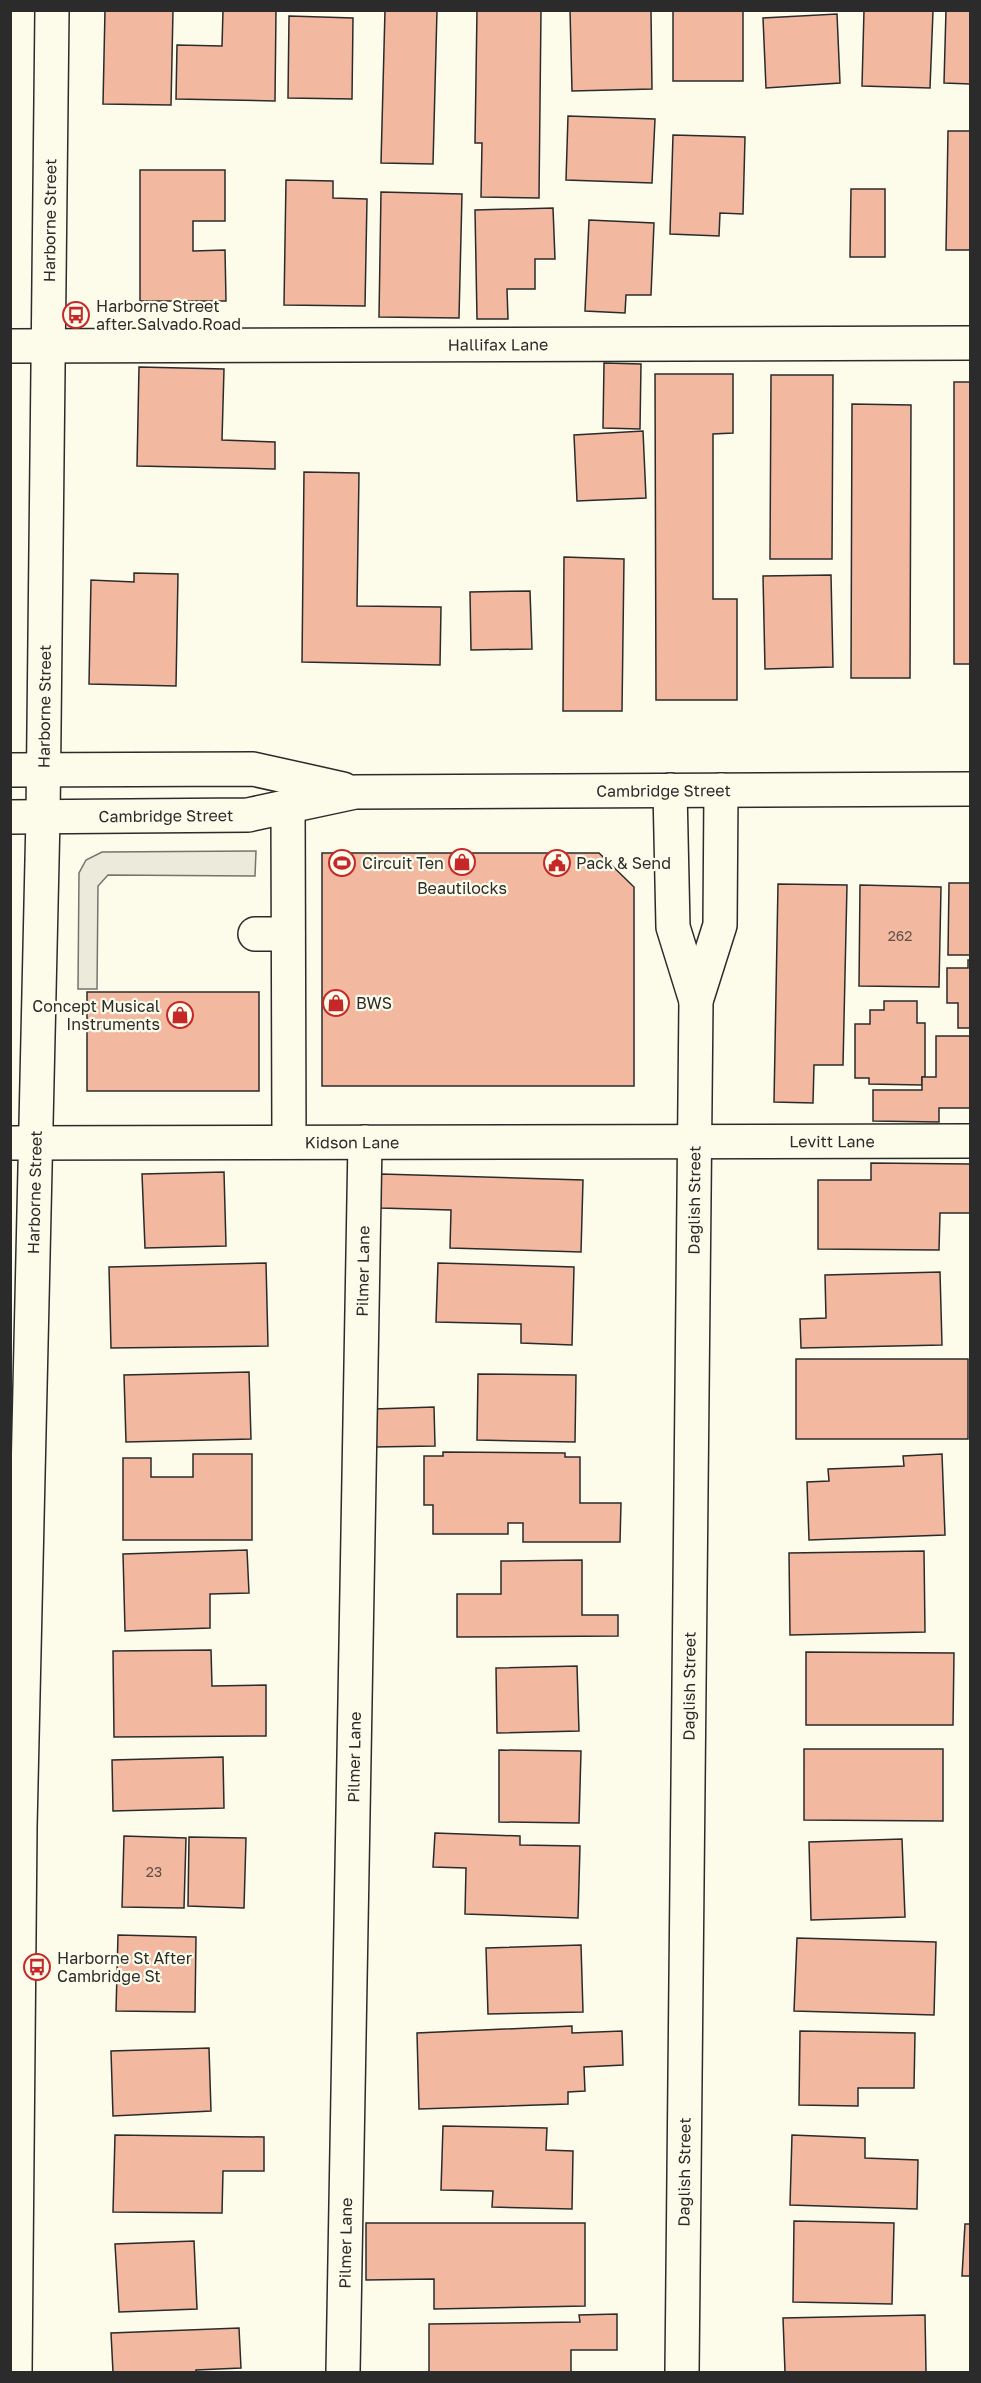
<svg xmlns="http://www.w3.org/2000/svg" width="981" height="2383" viewBox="0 0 981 2383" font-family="'Golos Text',sans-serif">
  <rect width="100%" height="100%" fill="#fdfbea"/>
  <polygon fill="#ecebdb" stroke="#74746e" stroke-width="1.5" points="256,851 255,876 108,875 98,886 97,989 78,989 79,873 86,860 102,852"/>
  <g fill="#f2b8a0" stroke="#2b2b2b" stroke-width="1.5">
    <polygon points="105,10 173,10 171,105 103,104"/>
    <polygon points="223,10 276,10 275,101 176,99 177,45 222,46"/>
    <polygon points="385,10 437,10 433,164 381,163"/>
    <polygon points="477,10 541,10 539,198 481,197 482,143 475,143"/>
    <polygon points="570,10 651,10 652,89 572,91"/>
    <rect x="673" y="10" width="70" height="71"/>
    <polygon points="864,10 933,11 930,88 862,86"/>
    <polygon points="946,10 970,10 970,84 944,83"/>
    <polygon points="837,14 840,83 766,88 763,18"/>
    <polygon points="289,16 353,18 352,99 288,98"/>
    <polygon points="568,116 655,119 652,183 566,180"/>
    <polygon points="948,131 970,131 970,250 946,250"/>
    <polygon points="673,135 745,137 743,214 720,213 719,236 670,234"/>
    <polygon points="140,170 225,170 225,221 193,221 193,251 225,250 226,301 140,301"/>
    <polygon points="286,180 333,181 333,198 367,199 365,306 284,305"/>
    <polygon points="851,189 885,189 885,257 850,257"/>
    <polygon points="381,192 462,194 459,318 379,317"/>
    <polygon points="553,208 555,259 535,259 535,289 507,289 508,319 477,319 475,210"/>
    <polygon points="589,220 654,223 651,295 626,295 625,313 585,311"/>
    <polygon points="604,363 641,364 640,429 603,428"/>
    <polygon points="139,367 224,369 222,440 275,442 275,469 137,466"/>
    <polygon points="655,374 733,374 733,433 713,434 713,599 737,599 737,700 656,700"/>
    <polygon points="771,375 833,375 832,559 770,559"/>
    <rect x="954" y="382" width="16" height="282"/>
    <polygon points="852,404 911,405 910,678 851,678"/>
    <polygon points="643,431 646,498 577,501 574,435"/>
    <polygon points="304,472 359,473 357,606 441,607 440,665 302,662"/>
    <polygon points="564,557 624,559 622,711 563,711"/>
    <polygon points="134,573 178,574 176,686 89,684 91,580 134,582"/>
    <polygon points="831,575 833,667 765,669 763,576"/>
    <polygon points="530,591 532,649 471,650 470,592"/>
    <polygon points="322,853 599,853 634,887 634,1086 322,1086"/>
    <polygon points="949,883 970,883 970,955 948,955"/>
    <polygon points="778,884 847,885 843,1065 814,1065 813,1103 774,1102"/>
    <polygon points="860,885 941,887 939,987 859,986"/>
    <polygon points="968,960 970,960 970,1028 958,1028 958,1003 947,1003 947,968 968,968"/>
    <rect x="87" y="992" width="172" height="99"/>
    <polygon points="884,1001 917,1001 917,1023 925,1023 925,1077 922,1077 922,1085 869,1084 869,1078 855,1078 855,1024 870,1024 870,1010 884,1010"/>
    <polygon points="936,1036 970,1036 970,1108 939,1108 939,1122 873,1121 873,1090 922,1090 922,1077 936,1077"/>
    <polygon points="871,1163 970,1164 970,1213 940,1213 939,1250 818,1249 818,1180 871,1180"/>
    <polygon points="224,1172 226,1246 145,1248 142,1174"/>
    <polygon points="381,1174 583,1180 581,1252 450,1248 451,1210 380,1208"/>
    <polygon points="266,1263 268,1346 111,1348 109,1267"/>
    <polygon points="438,1263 574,1267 572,1345 521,1343 521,1324 436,1322"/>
    <polygon points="940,1272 942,1345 801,1348 800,1319 826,1318 825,1275"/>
    <rect x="796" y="1359" width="172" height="80"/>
    <polygon points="249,1372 251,1439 126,1442 124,1375"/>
    <polygon points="478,1374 576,1375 575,1442 477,1440"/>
    <polygon points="434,1407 435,1446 374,1447 374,1409"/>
    <polygon points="443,1452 565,1453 565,1457 580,1457 580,1503 621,1503 620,1542 523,1542 523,1523 508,1523 508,1534 433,1534 433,1505 424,1505 424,1456 443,1456"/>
    <polygon points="193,1454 252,1454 252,1540 123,1540 123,1458 151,1458 151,1477 193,1477"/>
    <polygon points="942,1454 945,1535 809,1540 807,1482 829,1481 828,1469 904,1466 903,1456"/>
    <polygon points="247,1550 249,1593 210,1594 210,1628 125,1631 123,1554"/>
    <polygon points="924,1551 925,1632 790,1635 789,1553"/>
    <polygon points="582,1560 582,1615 618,1615 618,1636 457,1637 457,1594 501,1594 501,1561"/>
    <polygon points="211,1650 212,1686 266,1685 266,1736 114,1737 113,1651"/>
    <polygon points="806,1652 954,1653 953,1725 806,1725"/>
    <polygon points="577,1666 579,1731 497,1733 496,1668"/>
    <polygon points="804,1749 943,1749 943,1821 804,1820"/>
    <polygon points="499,1750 581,1751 579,1823 499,1822"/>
    <polygon points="223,1757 224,1808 113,1811 112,1760"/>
    <polygon points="435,1833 520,1836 520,1845 580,1846 578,1918 465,1914 466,1868 433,1867"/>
    <polygon points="124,1836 186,1838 184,1908 122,1907"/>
    <polygon points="189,1837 246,1838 244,1908 188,1906"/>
    <polygon points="902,1839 905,1917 811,1920 809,1842"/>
    <polygon points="118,1935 196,1937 195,2012 116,2011"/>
    <polygon points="797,1938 936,1942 934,2015 794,2011"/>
    <polygon points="581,1945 583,2012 488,2014 486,1948"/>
    <polygon points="572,2026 572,2033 622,2031 623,2065 584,2067 585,2091 568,2092 568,2104 419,2109 417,2033"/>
    <polygon points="800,2031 915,2033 914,2088 858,2088 858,2106 799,2105"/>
    <polygon points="209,2048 211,2111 113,2116 111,2051"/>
    <polygon points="443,2126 547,2128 546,2150 573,2151 572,2209 492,2207 493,2191 441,2190"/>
    <polygon points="115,2135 264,2137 264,2171 223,2171 222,2213 113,2212"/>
    <polygon points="792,2135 865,2138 865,2158 918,2160 917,2209 790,2205"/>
    <polygon points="794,2221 894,2223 892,2304 793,2302"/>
    <polygon points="366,2223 585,2223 585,2306 434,2309 434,2279 366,2280"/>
    <polygon points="965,2224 970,2224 970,2276 962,2276"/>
    <polygon points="194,2241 197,2309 119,2312 115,2244"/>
    <polygon points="617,2314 617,2350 571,2350 571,2372 429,2372 429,2324 580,2322 579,2315"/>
    <polygon points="925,2315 926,2372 785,2372 783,2318"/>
    <polygon points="239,2328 241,2368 196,2370 196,2372 113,2372 111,2333"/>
  </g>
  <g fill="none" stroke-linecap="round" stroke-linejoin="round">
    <defs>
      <g id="minor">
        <path id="s1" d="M10,346L970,343"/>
        <polyline points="670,790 673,927 696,1001"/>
        <polyline points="288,806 289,1142"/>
        <polyline points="255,934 288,934"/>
        <path id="s2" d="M10,1143L970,1141"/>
        <path id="s3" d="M343,2372L365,1142"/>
        <path id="s4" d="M682,2372L696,1001L720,925L721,790"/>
      </g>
      <g id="major">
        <polyline points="10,770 253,769 343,789"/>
        <path id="s5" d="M10,817L248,815L355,792L970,789"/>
        <path id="s6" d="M15,2372L20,1827L43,817L52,10"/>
      </g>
    </defs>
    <use href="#minor" stroke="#2b2b2b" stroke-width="36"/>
    <use href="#major" stroke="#2b2b2b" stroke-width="36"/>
    <use href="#minor" stroke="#fdfbea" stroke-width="33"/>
    <use href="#major" stroke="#fdfbea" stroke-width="33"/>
  </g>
  <defs>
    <symbol id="bus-ring" viewBox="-11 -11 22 22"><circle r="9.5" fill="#fdfbea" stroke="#c62828" stroke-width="1.5"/><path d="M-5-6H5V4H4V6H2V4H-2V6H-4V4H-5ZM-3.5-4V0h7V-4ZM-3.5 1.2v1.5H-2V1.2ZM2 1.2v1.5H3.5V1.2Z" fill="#c62828"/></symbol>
    <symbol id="shop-ring" viewBox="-11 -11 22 22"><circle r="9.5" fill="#fdfbea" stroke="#c62828" stroke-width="1.5"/><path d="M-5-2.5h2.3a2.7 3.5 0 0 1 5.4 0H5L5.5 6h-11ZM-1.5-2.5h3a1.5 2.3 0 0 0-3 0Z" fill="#c62828"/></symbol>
    <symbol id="stadium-ring" viewBox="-11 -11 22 22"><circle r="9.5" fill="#fdfbea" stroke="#c62828" stroke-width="1.5"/><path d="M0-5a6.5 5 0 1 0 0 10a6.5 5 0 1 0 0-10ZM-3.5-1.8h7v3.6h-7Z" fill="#c62828"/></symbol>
    <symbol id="civic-ring" viewBox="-11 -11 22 22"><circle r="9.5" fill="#fdfbea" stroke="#c62828" stroke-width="1.5"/><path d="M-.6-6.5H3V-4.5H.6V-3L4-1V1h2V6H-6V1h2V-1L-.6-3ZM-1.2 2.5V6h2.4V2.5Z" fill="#c62828"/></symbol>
  </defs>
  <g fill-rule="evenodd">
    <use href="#bus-ring" x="61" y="300" width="30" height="30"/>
    <use href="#shop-ring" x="447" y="847" width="30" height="30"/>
    <use href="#stadium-ring" x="327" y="848" width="30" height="30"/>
    <use href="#civic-ring" x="542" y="848" width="30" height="30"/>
    <use href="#shop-ring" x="321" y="988" width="30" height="30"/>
    <use href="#shop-ring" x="165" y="1000" width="30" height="30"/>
    <use href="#bus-ring" x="22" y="1952" width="30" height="30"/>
  </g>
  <g text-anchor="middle" stroke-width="4.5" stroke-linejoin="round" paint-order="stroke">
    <g font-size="14" fill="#5d4e48">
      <text x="900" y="941">262</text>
      <text x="154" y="1877">23</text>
    </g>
    <g font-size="16" fill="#2b2b2b" stroke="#fdfbea">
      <text dy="6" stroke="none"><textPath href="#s6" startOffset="2152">Harborne Street</textPath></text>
      <text dy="6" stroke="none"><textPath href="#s1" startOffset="488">Hallifax Lane</textPath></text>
      <text dy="6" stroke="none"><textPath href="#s6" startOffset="1666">Harborne Street</textPath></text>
      <text dy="6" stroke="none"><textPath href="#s5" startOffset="656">Cambridge Street</textPath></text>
      <text dy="6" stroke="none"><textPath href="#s5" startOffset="156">Cambridge Street</textPath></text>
      <text dy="6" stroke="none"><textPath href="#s2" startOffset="822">Levitt Lane</textPath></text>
      <text dy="6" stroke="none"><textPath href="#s2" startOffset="342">Kidson Lane</textPath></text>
      <text dy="6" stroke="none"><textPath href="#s6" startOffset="1180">Harborne Street</textPath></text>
      <text dy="6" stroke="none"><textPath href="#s4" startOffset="1172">Daglish Street</textPath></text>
      <text dy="6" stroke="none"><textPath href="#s3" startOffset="1101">Pilmer Lane</textPath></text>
      <text dy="6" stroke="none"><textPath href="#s4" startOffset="686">Daglish Street</textPath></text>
      <text dy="6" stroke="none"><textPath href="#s3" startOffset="615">Pilmer Lane</textPath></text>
      <text dy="6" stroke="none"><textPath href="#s4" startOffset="200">Daglish Street</textPath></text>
      <text dy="6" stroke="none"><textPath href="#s3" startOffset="129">Pilmer Lane</textPath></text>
    </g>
    <g font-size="16" fill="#2b2b2b" stroke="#fdfbea" text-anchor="start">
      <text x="96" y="312">Harborne Street<tspan x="96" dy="18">after Salvado Road</tspan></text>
      <text x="362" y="869">Circuit Ten</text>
      <text x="576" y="869">Pack &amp; Send</text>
      <text x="462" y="894" text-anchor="middle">Beautilocks</text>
      <text x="356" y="1009">BWS</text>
      <text x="160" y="1012" text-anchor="end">Concept Musical<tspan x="160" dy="18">Instruments</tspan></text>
      <text x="57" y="1964">Harborne St After<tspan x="57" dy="18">Cambridge St</tspan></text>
    </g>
  </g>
  <rect width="981" height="2383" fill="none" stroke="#2b2b2b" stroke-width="24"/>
</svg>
